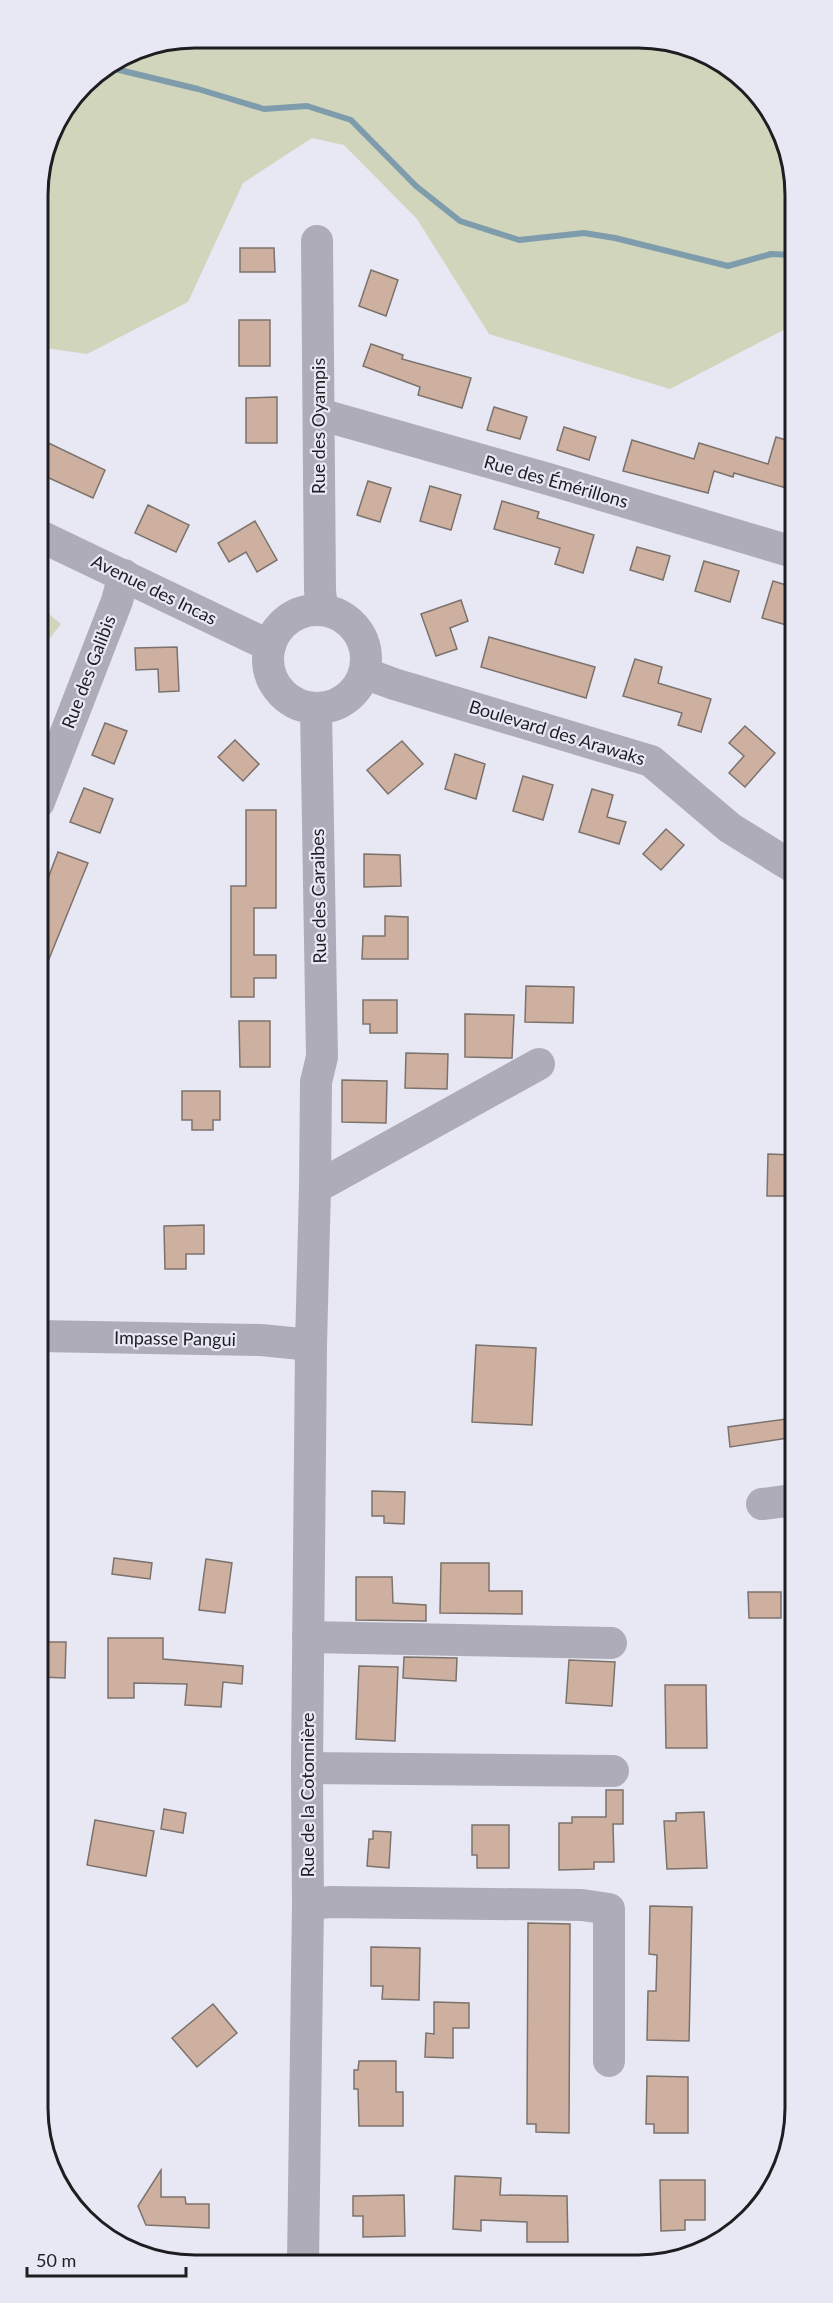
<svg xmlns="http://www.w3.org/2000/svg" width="833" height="2303" viewBox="0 0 833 2303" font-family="Lato,sans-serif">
  <rect width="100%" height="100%" fill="#e7e8f4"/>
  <g fill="#d1d5bb">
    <polygon points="195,38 669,41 749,84 792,164 793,325 670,389 489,334 417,219 344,145 312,138 243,183 188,302 87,354 38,347 38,185 54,126 91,77 135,49"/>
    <polygon points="38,605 61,624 39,652"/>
  </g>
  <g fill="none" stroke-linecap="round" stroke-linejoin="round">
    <polyline stroke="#7f9cad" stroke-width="6" points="107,67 198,89 264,109 307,106 351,120 416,186 460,221 519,240 584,233 615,238 728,266 771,254 793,255"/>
  </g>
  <g fill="#ceb0a0" stroke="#7c726c" stroke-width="1.5">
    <polygon points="240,248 274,248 275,272 240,272"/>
    <polygon points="371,270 398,280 386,316 359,306"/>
    <rect x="239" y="320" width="31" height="46"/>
    <polygon points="371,344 403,355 402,359 471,378 462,408 418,395 420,387 363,366"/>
    <polygon points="277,397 277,443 246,443 246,398"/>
    <polygon points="494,407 527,417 520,439 487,430"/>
    <polygon points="564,427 596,437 589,460 557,450"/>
    <polygon points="776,437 793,442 793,490 734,473 733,477 714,471 708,493 623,471 632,440 694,459 699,443 768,464"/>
    <polygon points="38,438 105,470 93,498 38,473"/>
    <polygon points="368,481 391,488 380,522 357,515"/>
    <polygon points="430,486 461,495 451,530 420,521"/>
    <polygon points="502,501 539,512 537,518 594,535 583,573 555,564 560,548 494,529"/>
    <polygon points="148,505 189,525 176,552 135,533"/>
    <polygon points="255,521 277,560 257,572 246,552 229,562 218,543"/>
    <polygon points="637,547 670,556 663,580 630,570"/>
    <polygon points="704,561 739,571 730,602 695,591"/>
    <polygon points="773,581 793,587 793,616 790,626 762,618"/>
    <polygon points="461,600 468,621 450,628 457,649 436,656 421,614"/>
    <polygon points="489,637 595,667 586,698 481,667"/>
    <polygon points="177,647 179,691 159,692 158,669 136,670 135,648"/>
    <polygon points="635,659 662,667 658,683 711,699 701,732 678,725 682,713 623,696"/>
    <polygon points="105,723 127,731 114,764 92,755"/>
    <polygon points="745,726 775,753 745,787 729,773 744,756 729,743"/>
    <polygon points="235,740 259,764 243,781 218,757"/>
    <polygon points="402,741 423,764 388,794 367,770"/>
    <polygon points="455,754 485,764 476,799 445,789"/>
    <polygon points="523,776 553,785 543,820 513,811"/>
    <polygon points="84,788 113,799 100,833 70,822"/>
    <polygon points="592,789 613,795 607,817 626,822 619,844 579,832"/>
    <polygon points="246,810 276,810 276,908 254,908 254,955 276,955 276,978 254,978 254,997 231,997 231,886 246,886"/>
    <polygon points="666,829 684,845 661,870 643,854"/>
    <polygon points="58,852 88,863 40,981 39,902"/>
    <polygon points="364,854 400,855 401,886 364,887"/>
    <polygon points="385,916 408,917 408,959 362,959 363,936 385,936"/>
    <polygon points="526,986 574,987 573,1023 525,1022"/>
    <polygon points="363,1000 397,1000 397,1033 370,1033 370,1024 363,1024"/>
    <polygon points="465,1014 514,1015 512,1058 465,1057"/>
    <polygon points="239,1021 270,1021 270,1067 240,1067"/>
    <polygon points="406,1053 448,1054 447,1089 405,1088"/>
    <polygon points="342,1080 387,1081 386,1123 342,1122"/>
    <polygon points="182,1091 220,1091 220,1120 213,1120 213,1130 192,1130 192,1120 182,1120"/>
    <polygon points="768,1154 794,1155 794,1186 791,1186 791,1196 767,1196"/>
    <polygon points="204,1225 204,1254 186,1254 186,1269 165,1269 164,1226"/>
    <polygon points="476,1345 536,1348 532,1425 472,1422"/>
    <polygon points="794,1418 794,1437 730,1447 728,1427"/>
    <polygon points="372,1491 405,1492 404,1524 384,1523 384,1516 372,1516"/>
    <polygon points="114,1558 152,1563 150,1579 112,1574"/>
    <polygon points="206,1559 232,1563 225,1613 199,1610"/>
    <polygon points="441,1563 489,1563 489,1591 522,1591 522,1614 440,1613"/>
    <polygon points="356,1577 392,1577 393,1603 426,1605 426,1621 356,1620"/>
    <polygon points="748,1592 781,1592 781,1618 749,1618"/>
    <polygon points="108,1638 163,1638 163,1659 243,1666 242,1684 223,1682 221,1707 185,1705 187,1684 134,1683 134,1698 108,1698"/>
    <polygon points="40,1642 66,1642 65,1678 40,1677"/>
    <polygon points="404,1657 457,1658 456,1681 403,1678"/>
    <polygon points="569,1660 615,1662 612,1706 566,1703"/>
    <polygon points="359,1666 398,1667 395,1741 356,1739"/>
    <polygon points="665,1685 706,1685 707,1748 666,1748"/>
    <polygon points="606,1790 623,1790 623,1824 613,1824 614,1862 594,1862 594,1869 559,1870 559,1823 572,1823 572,1817 606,1817"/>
    <polygon points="164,1809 186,1813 183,1833 161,1829"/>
    <polygon points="704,1812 707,1868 667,1869 664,1821 676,1821 676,1813"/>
    <polygon points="95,1820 154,1831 146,1876 87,1865"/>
    <polygon points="472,1825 509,1825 509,1868 477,1868 477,1855 472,1855"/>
    <polygon points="373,1831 391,1832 389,1868 367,1866 369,1839 373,1839"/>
    <polygon points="650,1906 692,1907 689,2041 647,2040 648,1991 656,1991 657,1955 649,1954"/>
    <polygon points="528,1923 570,1924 569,2133 536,2132 536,2124 527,2124"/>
    <polygon points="371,1947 420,1948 419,2000 382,1999 383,1986 371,1986"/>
    <polygon points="434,2002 469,2003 469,2028 453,2028 453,2058 425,2057 426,2033 434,2034"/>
    <polygon points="213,2004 237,2033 197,2067 172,2038"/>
    <polygon points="359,2061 396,2061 396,2092 403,2092 403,2126 359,2126 358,2089 354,2089 354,2070 358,2070"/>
    <polygon points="647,2076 688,2077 688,2133 654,2133 654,2124 646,2124"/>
    <polygon points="161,2170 161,2197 185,2197 186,2204 209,2204 209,2228 146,2225 138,2206"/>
    <polygon points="455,2176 501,2178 500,2195 567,2196 568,2242 527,2242 527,2222 481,2220 481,2231 453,2229"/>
    <polygon points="660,2180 705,2180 705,2220 685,2220 685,2230 661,2231"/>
    <polygon points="404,2195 405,2236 363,2237 363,2216 353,2216 353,2196"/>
  </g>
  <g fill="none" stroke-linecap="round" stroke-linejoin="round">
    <g stroke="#afacb9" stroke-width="32">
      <polyline points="317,241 320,590 322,610"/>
      <polyline points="319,414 548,479 793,552"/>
      <polyline points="38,535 270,646"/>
      <circle cx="317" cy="659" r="49"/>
      <polyline points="364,673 394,684 651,761 730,828 793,867"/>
      <polyline points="39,802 117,601 124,575"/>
      <polyline points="315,1188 316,1082 322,1057 316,709"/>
      <polyline points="39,1336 261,1340 311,1345"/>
      <polyline points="762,1504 794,1500"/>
      <polyline points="308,1637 611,1643"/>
      <polyline points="307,1768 613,1771"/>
      <polyline points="308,1904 331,1902 582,1905 609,1909 609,2061"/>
      <polyline points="303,2262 308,1904 307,1768 311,1345 315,1188 539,1064"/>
    </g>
  </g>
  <g text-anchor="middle" stroke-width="4.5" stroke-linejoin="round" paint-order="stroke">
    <g font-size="18" fill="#1e1e22" stroke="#e7e8f4">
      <text transform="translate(319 426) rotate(-90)" y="6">Rue des Oyampis</text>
      <text transform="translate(556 482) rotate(16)" y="6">Rue des Émérillons</text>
      <text transform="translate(154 590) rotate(26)" y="6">Avenue des Incas</text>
      <text transform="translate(89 672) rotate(-69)" y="6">Rue des Galibis</text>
      <text transform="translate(557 733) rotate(17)" y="6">Boulevard des Arawaks</text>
      <text transform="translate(319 896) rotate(-91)" y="6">Rue des Caraibes</text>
      <text transform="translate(175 1339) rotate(1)" y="6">Impasse Pangui</text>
      <text transform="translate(308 1795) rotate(-90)" y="6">Rue de la Cotonnière</text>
    </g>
  </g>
  <path d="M0 0H833V2303H0ZM195 48H638A147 147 0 0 1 785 195V2108A147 147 0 0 1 638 2255H195A147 147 0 0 1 48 2108V195A147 147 0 0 1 195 48Z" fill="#e7e8f4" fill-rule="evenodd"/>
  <path fill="none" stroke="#1e1e22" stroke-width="3" d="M195 48H638A147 147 0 0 1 785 195V2108A147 147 0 0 1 638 2255H195A147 147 0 0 1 48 2108V195A147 147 0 0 1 195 48Z"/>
  <path d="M27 2267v9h159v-9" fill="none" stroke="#1e1e22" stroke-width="3"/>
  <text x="36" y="2267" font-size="18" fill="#1e1e22" stroke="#e7e8f4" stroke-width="4.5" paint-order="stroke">50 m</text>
</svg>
